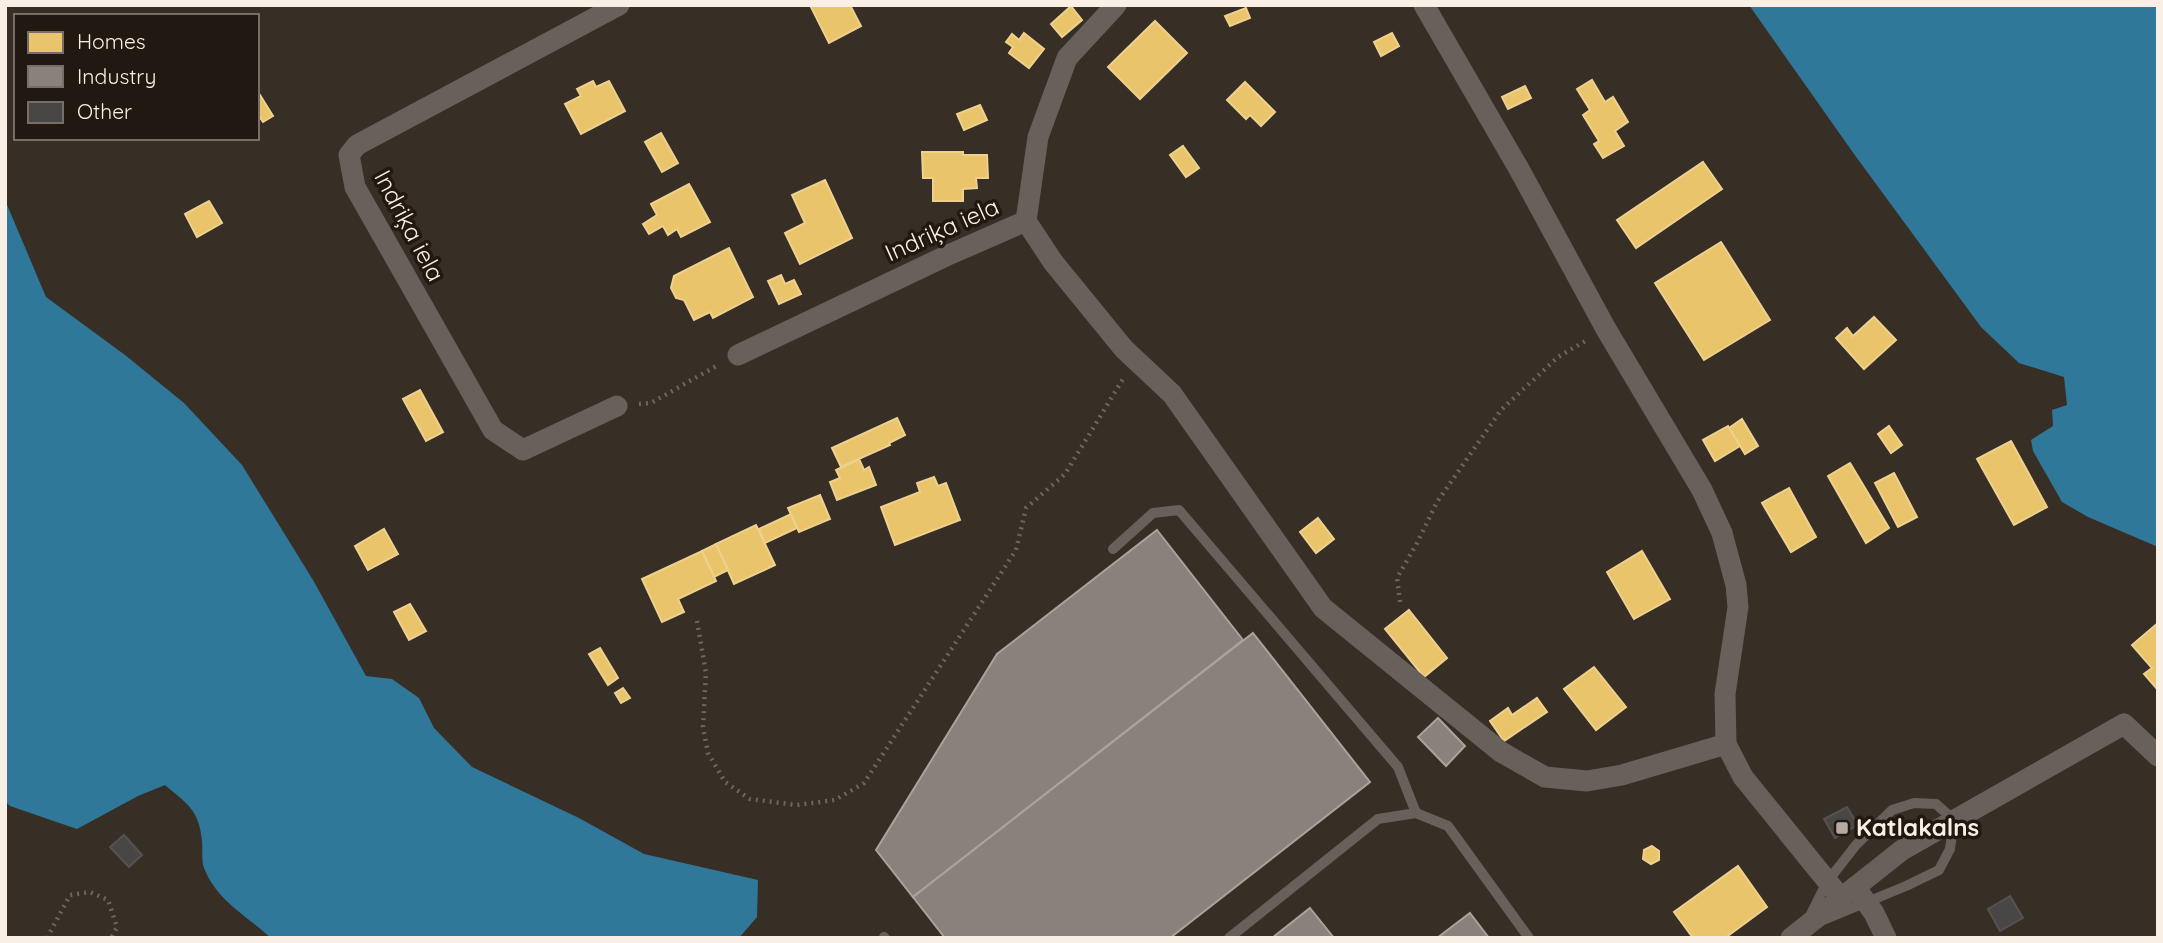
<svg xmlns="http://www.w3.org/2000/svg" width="2163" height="943" viewBox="0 0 2163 943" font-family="Quicksand,sans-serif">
  <rect width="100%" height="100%" fill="#372e26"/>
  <g fill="#307899">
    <polygon points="1749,5 2158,5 2158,547 2088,517 2062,502 2033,451 2031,440 2053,426 2052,410 2067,405 2064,377 2019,363 1981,327 1854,154"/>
    <path d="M5,200L46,297L125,355L184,403L242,465L313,580L366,676L392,679L419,698L434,728L472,767L579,818L644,854L758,880L757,917L739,938H271C246,915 217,901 204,868C201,860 203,850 202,841C199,809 187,804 165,785L138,796L77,829L10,806L5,801Z"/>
  </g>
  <g fill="#e9c46a" stroke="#eed18f" stroke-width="2">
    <polygon points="810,5 850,5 861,26 829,43"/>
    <polygon points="1071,6 1082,20 1062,37 1051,24"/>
    <polygon points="1246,8 1250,18 1230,26 1225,16"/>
    <polygon points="1155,21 1187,53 1140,99 1108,67"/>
    <polygon points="1024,33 1044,49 1029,68 1009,53 1013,47 1006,42 1012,34 1019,40"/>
    <polygon points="1392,33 1399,46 1381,56 1374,42"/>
    <polygon points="1592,80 1605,102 1613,97 1628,122 1615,131 1624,146 1603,158 1594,144 1599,141 1583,115 1590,110 1577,89"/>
    <polygon points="593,81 596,87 609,81 625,111 581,134 565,104 581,96 577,89"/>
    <polygon points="1245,82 1275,112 1261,126 1250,115 1246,119 1227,100"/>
    <polygon points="1525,86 1531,98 1508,109 1502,97"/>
    <polygon points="260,95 273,116 263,122 257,113 257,96"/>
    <polygon points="980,105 987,120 964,130 957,114"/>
    <polygon points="661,133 678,163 662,172 645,142"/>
    <polygon points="1183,146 1199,168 1186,177 1170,155"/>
    <polygon points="922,152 963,152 963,155 987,155 988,178 976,178 977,188 963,189 963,201 933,201 933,178 923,178"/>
    <polygon points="1703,162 1722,189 1636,248 1617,220"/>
    <polygon points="825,180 852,238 800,264 785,233 805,223 792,195"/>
    <polygon points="689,184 710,222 681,237 677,229 668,235 663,226 649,234 643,224 657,215 651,204"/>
    <polygon points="209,201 222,223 197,237 185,214"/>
    <polygon points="1721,242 1770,320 1704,360 1655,283"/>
    <polygon points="729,248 753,297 713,318 710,312 694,320 684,300 676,298 671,288 674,276"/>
    <polygon points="781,275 785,284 794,280 801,294 779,304 768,281"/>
    <polygon points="1874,317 1896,340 1864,369 1836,338 1847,328 1853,336"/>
    <polygon points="420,390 443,432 426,441 403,399"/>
    <polygon points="897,418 905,435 889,443 890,445 841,467 832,448"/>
    <polygon points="1742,419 1758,446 1745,454 1729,428"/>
    <polygon points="1728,426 1740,446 1715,461 1703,440"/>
    <polygon points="1889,426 1902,445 1891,453 1878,434"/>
    <polygon points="2011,441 2047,507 2014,525 1977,459"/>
    <polygon points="859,459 864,470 869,467 876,485 837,500 830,482 840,478 836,470"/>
    <polygon points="1850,463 1889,528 1866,543 1828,476"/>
    <polygon points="1894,473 1917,517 1898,527 1875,483"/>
    <polygon points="934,477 938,486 946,483 960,520 895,545 881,507 920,492 917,483"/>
    <polygon points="1789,488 1816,537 1791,552 1762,503"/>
    <polygon points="820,495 830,519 799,532 788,508"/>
    <polygon points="791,514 797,528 765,543 759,529"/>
    <polygon points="1318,518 1334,539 1316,553 1300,532"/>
    <polygon points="756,525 775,565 734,584 716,544"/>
    <polygon points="384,529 398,554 368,570 355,546"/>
    <polygon points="716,544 728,570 714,577 702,551"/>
    <polygon points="702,551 716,581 678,599 684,612 662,622 642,579"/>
    <polygon points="1642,551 1670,599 1634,619 1607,572"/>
    <polygon points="410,604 426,631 409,640 394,612"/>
    <polygon points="1409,610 1447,658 1424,677 1385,629"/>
    <polygon points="2158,623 2158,690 2144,674 2152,668 2132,645"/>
    <polygon points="600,648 618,678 608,685 589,654"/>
    <polygon points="1594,667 1626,707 1596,730 1564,689"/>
    <polygon points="623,688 630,698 621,703 615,693"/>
    <polygon points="1537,698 1547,712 1504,741 1490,721 1508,708 1512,715"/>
    <polygon points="1652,846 1659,851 1659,860 1651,864 1643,859 1644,850"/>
    <polygon points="1738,866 1767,907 1725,938 1693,938 1674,912"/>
  </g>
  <g fill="#8a817c" stroke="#aca29c" stroke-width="2">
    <polygon points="1157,530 1243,640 913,897 876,850 997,654"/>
    <polygon points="1253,633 1370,782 1170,938 945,938 913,897"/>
    <polygon points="1438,718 1465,746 1446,766 1418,737"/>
    <polygon points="1310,908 1334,938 1272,938"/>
    <polygon points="1470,913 1489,938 1437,938"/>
  </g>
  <g fill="#494646" stroke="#565252" stroke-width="2">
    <polygon points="1847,807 1858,825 1835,838 1824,819"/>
    <polygon points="124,835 142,855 129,867 110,847"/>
    <polygon points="2010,896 2023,918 2000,931 1988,909"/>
  </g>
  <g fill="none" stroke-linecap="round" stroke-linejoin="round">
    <g stroke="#6d6560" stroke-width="4.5" stroke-dasharray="2 5" stroke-linecap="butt">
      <polyline points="639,404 651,403 718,365"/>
      <polyline points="1400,602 1397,578 1417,543 1437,502 1501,410 1558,357 1587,340"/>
      <polyline points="697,621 706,673 703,727 708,753 725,782 750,799 797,805 835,800 864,783 1016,550 1026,508 1065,474 1123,379"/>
      <polyline points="47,938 70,895 90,892 108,900 117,927 111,938"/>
    </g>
    <g stroke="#68605a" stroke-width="10">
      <polyline points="1113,549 1153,513 1179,510 1398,767 1416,813"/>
      <polygon points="1914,803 1936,804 1954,820 1950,849 1939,870 1906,886 1804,928 1827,882 1856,845 1892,810"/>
      <polyline points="884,937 885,938"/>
      <polyline points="1229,938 1378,819 1416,813 1448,826 1529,938"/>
    </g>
    <g stroke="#68605a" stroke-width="21">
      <polyline points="1424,5 1519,169 1606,329 1702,490 1722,533 1736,585 1738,607 1725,694 1726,744 1743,777 1841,898"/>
      <polyline points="1026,221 1053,262 1124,349 1172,394 1323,608 1501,752 1545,777 1587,781 1622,775 1726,744"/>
      <polyline points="1026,221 1038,137 1067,58 1116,5"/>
      <polyline points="738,355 946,256 1026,221"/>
      <polyline points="617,406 523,450 493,430 355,187 349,155 357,145 619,5"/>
      <polyline points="1855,887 1874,913 1886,938"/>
      <polyline points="1791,938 1902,850 2124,724 2158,756"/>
    </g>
  </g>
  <rect fill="#b6aba2" stroke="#201811" stroke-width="2.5" x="1835" y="821" width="14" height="14" rx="3.5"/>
  <g text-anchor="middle" stroke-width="7" stroke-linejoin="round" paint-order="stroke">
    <g font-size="24" fill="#faefe5" stroke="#201811">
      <text transform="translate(409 226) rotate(62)" y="8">Indriķa iela</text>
      <text transform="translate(942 230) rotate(-24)" y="8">Indriķa iela</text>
    </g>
    <g font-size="24" font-weight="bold" fill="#faefe5" stroke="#201811" text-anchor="start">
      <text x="1856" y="836">Katlakalns</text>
    </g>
  </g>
  <rect width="2163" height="943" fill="none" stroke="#faefe5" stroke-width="14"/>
  <rect x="14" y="14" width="245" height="126" fill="#201811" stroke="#776e66" stroke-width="2"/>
  <rect x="28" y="32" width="35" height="21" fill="#e9c46a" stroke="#776e66" stroke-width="2"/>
  <text x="77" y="49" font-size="21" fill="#faefe5">Homes</text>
  <rect x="28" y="66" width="35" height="21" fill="#8a817c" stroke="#776e66" stroke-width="2"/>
  <text x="77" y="84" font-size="21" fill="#faefe5">Industry</text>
  <rect x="28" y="102" width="35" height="21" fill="#494646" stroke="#776e66" stroke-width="2"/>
  <text x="77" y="119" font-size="21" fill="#faefe5">Other</text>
</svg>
